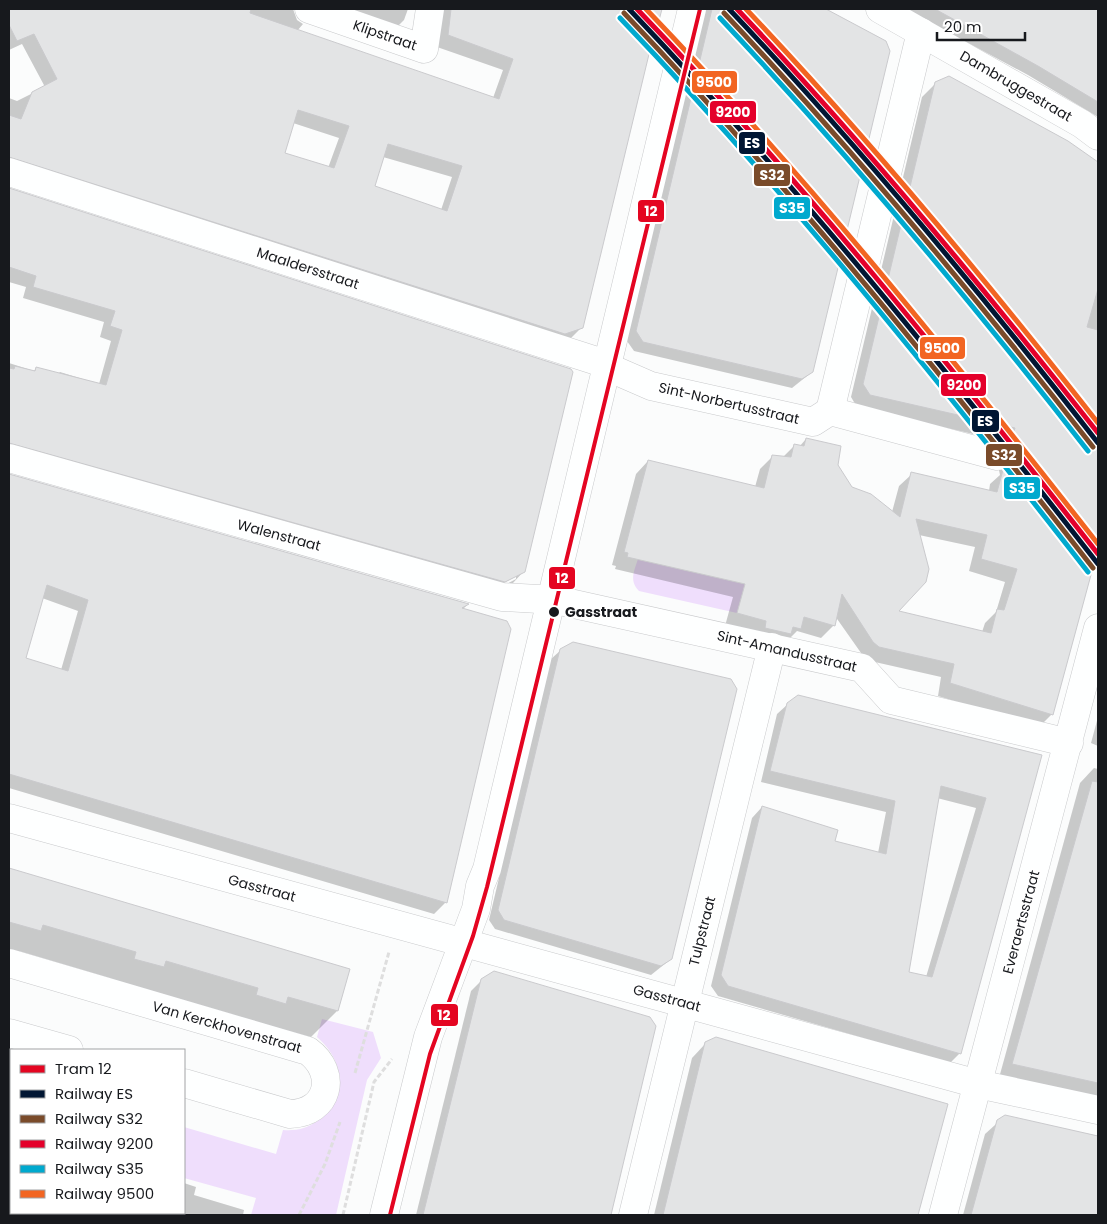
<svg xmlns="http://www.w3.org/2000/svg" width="1107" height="1224" viewBox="0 0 1107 1224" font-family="Poppins,sans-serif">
  <rect width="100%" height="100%" fill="#fbfcfc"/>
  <g fill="#efdefc">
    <path d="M638,559L745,584L737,613L639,591C629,581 634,571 638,559Z"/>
    <path d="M322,1019L373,1032L381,1058L367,1080L336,1215H251L256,1198L184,1178V1127L276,1154L283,1130C309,1132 324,1120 334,1096C337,1088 340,1079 338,1070C335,1056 327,1046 317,1037Z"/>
  </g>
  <g fill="#0003" fill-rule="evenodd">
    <path d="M9,9H293L297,20L303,24L297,31L493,98L503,70L437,47L443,9H661L656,27L643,49L582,327L570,339L9,170V98L17,101L45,87L22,44L9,50ZM293,123L339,138L328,168L283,154ZM383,157L452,177L441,210L373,186Z"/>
    <polygon points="331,9 408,9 404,20 393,31"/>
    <polygon points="705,9 824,9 885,42 812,372 792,388 634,351 627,341"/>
    <polygon points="905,9 1098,9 1098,117 1028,75"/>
    <path d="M936,83L1068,142L1098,164V548L1052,714L1039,727L938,696L941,677L866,660L835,616L834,625L821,638L797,631L787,641L725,626L733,597L615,569L616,566L612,565L636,474L648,461L755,487L760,469L773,456L783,457L795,445L799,447L806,439L837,465L851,488L892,512L899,486L912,474L989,491L990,484L1000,475L997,461L1003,441L857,407L851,397L922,97ZM919,535L975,547L969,571L1005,582L996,612L985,623L982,632L896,611Z"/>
    <path d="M9,190L570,370L524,571L513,583L496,592L9,456V363L34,371L36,368L58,374L60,372L99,384L111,341L100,337L104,322L23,298L26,287L9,282ZM516,576V579L503,586L502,584Z"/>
    <path d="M9,475L467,605L462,610L510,629L445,903L434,914L9,788ZM42,598L78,611L61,670L24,659Z"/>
    <polygon points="561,650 671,959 651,975 495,929 489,920 551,659"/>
    <path d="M788,704L1041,756L960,1053L950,1063L718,996L711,986L752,818L762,807L834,842L878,853L886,812L761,782L777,714ZM937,798L976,808L926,977L908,973Z"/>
    <polygon points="1098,717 1098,746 1091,743"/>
    <polygon points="1094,768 1098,769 1098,1099 999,1078 1080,783"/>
    <polygon points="9,869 349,970 337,1011 311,1037 264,1024 231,1022 232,1014 142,988 108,985 110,978 19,951 14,957 9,956"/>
    <polygon points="482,980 655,1027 610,1215 416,1215 471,991"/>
    <polygon points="706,1043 946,1105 917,1215 654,1215 692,1058"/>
    <polygon points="1005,1116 1098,1136 1098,1215 963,1215 985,1134"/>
    <polygon points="9,1140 11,1141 11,1213 184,1213 184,1183 196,1187 194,1195 244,1210 243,1215 9,1215"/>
  </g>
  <g fill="#e3e4e5" stroke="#cacacd" fill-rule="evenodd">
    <path d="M9,9H251L250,13L499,99L513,59L448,35L451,9H662L657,28L645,48L650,50L583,328L565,334L9,157V115L21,119L32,92L57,79L34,34L17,41L9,25ZM298,110L349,126L334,168L285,153ZM388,144L462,166L447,211L375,186Z"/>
    <polygon points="712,9 826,9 886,41 890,51 813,372 802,379 643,342 636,331"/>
    <polygon points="935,9 1098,9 1098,102 1038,66"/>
    <path d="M949,76L1068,141L1098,162V289L1087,327L1098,330V549L1053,715L950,683L954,664L879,647L873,642L842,594L835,626L804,617L801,629L793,627L791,634L765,628L766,621L737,613L745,584L627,557L628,553L624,552L648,460L764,488L772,455L791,457L794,444L804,446L806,438L841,446L838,465L852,487L871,494L900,517L911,472L997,492L1003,470L1012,461L1009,447L1015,428L870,395L863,384L935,82ZM916,519L987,535L981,559L1017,569L1004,610L997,609L991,633L899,611L926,582L929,569Z"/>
    <polygon points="9,188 571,369 573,372 525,572 505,582 9,443 9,368 14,369 15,366 35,371 36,367 106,385 122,330 110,326 115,311 33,287 36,276 9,267"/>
    <path d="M9,474L469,604L462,608L507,621L511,629L447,903L9,774ZM47,585L88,600L68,671L26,658Z"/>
    <polygon points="573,642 731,679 737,689 672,959 661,966 504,920 498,910 560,649"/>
    <path d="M798,695L1042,755L961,1054L728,986L721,975L762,806L838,830L835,841L886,854L895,801L770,771L787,703ZM941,786L986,798L932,977L909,972Z"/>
    <polygon points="1092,781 1098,782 1098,1083 1012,1064"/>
    <polygon points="9,868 350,969 338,1011 288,997 286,1004 256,995 258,988 166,961 164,967 134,959 136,952 43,925 41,931 9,922"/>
    <polygon points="494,971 650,1017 656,1026 611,1215 423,1215 481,979"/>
    <polygon points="716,1037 948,1104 918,1215 663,1215 705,1042"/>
    <polygon points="1005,1115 1098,1136 1098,1215 971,1215 997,1120"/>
  </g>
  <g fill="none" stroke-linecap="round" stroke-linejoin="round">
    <defs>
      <g id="minor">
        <polyline points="309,9 424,49 430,9"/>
        <polyline points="880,9 1082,124 1098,136"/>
        <polyline points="9,172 600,362 612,369 651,386 813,422 830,411 997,456"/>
        <polyline points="830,411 921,32"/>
        <polyline points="9,458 502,597 556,600 862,668 891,700 1069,743"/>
        <polyline points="9,818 978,1084 1098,1110"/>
        <path d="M9,963L308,1051C338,1073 329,1113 290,1114L184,1083"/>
        <polyline points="9,1033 69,1050"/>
        <polyline points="384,1215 428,1037 476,909 480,886 487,869 692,9"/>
        <polyline points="633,1215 772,647"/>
        <polyline points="943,1215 1098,628"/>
      </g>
    </defs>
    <use href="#minor" stroke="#c9cacc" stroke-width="29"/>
    <g stroke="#dedede" stroke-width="3" stroke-dasharray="5 2.5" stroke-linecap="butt">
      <polyline points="355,1073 389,952"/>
      <polyline points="299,1215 325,1164 340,1122"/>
      <polyline points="343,1215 374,1082 392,1059"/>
    </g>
    <use href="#minor" stroke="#feffff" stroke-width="28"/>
    <defs>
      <g id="rail-1">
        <path d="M629,9C797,185 949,373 1098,564"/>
        <path d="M729,9C860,147 981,293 1098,443"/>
      </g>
      <g id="rail-2">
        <path d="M624,13C792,189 944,377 1093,568"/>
        <path d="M724,13C855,152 976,297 1093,447"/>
      </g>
      <g id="rail-3">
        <path d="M637,9C802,181 951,366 1098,554"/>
        <path d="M737,9C865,144 983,287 1098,433"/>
      </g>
      <g id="rail-4">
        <path d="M620,18C788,193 939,381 1088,572"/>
        <path d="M720,18C850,156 971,301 1088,451"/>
      </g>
      <g id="rail-5">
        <path d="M646,9C808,178 954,360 1098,544"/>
        <path d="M746,9C871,141 986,280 1098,423"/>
      </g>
    </defs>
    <use href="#rail-1" stroke="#fff" stroke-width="9"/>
    <use href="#rail-2" stroke="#fff" stroke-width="9"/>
    <use href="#rail-3" stroke="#fff" stroke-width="9"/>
    <use href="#rail-4" stroke="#fff" stroke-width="9"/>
    <use href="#rail-5" stroke="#fff" stroke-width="9"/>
    <use href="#rail-1" stroke="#011633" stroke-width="5"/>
    <use href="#rail-2" stroke="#7a4b2a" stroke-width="5"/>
    <use href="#rail-3" stroke="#e4002b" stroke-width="5"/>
    <use href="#rail-4" stroke="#00a9ce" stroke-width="5"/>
    <use href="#rail-5" stroke="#f26522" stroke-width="5"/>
    <defs>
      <polyline id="tram-1" points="390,1215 430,1054 473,936 487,887 700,9"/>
    </defs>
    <use href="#tram-1" stroke="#fff" stroke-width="8"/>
    <use href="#tram-1" stroke="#e40521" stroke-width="4"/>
  </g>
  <circle fill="#17191d" stroke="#fff" stroke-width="2" cx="554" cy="612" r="6"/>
  <g text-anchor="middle" stroke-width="4.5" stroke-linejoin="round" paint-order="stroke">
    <g font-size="14" fill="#17191d" stroke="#fff">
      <text transform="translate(385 35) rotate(19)" y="5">Klipstraat</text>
      <text transform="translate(1016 86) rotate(30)" y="5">Dambruggestraat</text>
      <text transform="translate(308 268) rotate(18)" y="5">Maaldersstraat</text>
      <text transform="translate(729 403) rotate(13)" y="5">Sint-Norbertusstraat</text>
      <text transform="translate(279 535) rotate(15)" y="5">Walenstraat</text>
      <text transform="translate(787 651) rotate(13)" y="5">Sint-Amandusstraat</text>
      <text transform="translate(262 888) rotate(15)" y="5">Gasstraat</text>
      <text transform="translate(1021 922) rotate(-75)" y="5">Everaertsstraat</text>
      <text transform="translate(702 931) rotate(-76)" y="5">Tulpstraat</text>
      <text transform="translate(667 998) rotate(15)" y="5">Gasstraat</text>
      <text transform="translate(227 1027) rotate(16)" y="5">Van Kerckhovenstraat</text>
    </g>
    <g font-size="14" font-weight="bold" fill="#17191d" stroke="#fff" text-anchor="start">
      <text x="565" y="617">Gasstraat</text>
    </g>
  </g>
  <g stroke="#fff" stroke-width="2">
    <rect x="691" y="70" width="47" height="24" rx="5" fill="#f26522"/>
    <rect x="709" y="100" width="48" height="24" rx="5" fill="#e4002b"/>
    <rect x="738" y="131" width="28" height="24" rx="5" fill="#011633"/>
    <rect x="753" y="163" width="38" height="24" rx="5" fill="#7a4b2a"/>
    <rect x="773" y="196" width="38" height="24" rx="5" fill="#00a9ce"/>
    <rect x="637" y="199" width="28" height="24" rx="5" fill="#e40521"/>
    <rect x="919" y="336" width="47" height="24" rx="5" fill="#f26522"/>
    <rect x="940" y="373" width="47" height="24" rx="5" fill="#e4002b"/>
    <rect x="971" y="409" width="29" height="24" rx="5" fill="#011633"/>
    <rect x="985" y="443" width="38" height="24" rx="5" fill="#7a4b2a"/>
    <rect x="1003" y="476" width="38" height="24" rx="5" fill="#00a9ce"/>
    <rect x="548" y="566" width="28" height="24" rx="5" fill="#e40521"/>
    <rect x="430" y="1003" width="29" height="24" rx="5" fill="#e40521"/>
  </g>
  <g font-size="14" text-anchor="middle" font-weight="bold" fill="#fff">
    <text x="714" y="87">9500</text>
    <text x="733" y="117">9200</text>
    <text x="752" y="148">ES</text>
    <text x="772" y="180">S32</text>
    <text x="792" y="213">S35</text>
    <text x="651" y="216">12</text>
    <text x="942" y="353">9500</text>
    <text x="964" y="390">9200</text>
    <text x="985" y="426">ES</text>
    <text x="1004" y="460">S32</text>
    <text x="1022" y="493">S35</text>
    <text x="562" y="583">12</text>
    <text x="444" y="1020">12</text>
  </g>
  <rect width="1107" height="1224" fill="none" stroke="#17191d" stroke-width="20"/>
  <rect x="10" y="1049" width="175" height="165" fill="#ffffff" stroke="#a2a3a5"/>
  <rect x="20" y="1065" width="25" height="8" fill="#e40521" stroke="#a2a3a5"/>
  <text x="55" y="1074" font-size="15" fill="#17191d">Tram 12</text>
  <rect x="20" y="1090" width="25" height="8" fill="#011633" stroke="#a2a3a5"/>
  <text x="55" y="1099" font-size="15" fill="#17191d">Railway ES</text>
  <rect x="20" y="1115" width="25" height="8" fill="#7a4b2a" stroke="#a2a3a5"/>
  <text x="55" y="1124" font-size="15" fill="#17191d">Railway S32</text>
  <rect x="20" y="1140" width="25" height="8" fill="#e4002b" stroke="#a2a3a5"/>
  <text x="55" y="1149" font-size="15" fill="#17191d">Railway 9200</text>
  <rect x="20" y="1165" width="25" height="8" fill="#00a9ce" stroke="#a2a3a5"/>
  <text x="55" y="1174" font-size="15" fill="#17191d">Railway S35</text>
  <rect x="20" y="1190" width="25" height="8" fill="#f26522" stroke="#a2a3a5"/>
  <text x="55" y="1199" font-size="15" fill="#17191d">Railway 9500</text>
  <path d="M937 32v8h88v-8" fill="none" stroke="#17191d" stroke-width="2.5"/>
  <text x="944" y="32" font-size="15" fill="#17191d" stroke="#ffffff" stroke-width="4" paint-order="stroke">20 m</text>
</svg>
